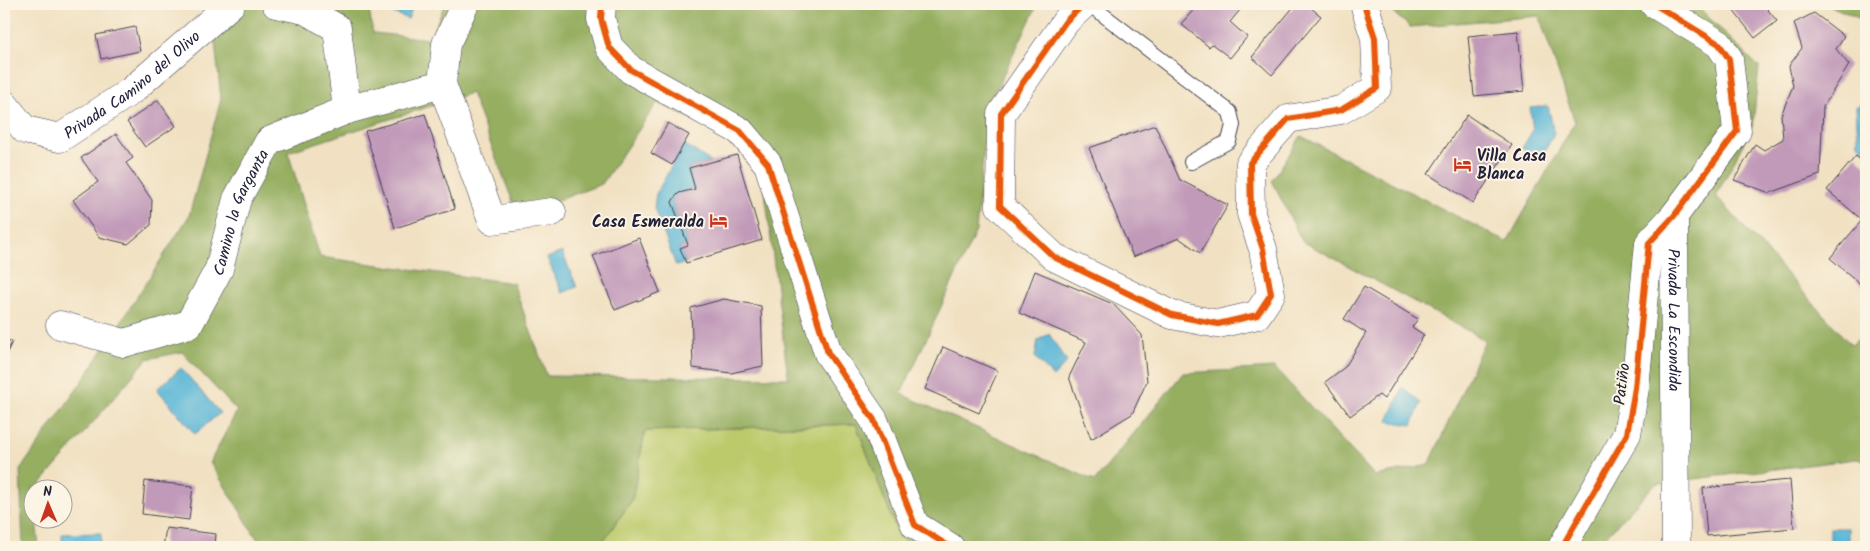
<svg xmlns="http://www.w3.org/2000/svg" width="1870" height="551" viewBox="0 0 1870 551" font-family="Kalam,sans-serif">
  <rect width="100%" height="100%" fill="#fcf5e5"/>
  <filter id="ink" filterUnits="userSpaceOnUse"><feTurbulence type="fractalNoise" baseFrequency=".02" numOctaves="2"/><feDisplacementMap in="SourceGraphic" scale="10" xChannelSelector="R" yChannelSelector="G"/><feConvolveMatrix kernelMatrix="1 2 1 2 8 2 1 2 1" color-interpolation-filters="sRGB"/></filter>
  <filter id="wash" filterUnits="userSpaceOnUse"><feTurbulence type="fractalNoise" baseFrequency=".0096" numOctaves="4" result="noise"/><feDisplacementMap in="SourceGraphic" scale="20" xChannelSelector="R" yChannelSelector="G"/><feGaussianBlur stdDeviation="1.12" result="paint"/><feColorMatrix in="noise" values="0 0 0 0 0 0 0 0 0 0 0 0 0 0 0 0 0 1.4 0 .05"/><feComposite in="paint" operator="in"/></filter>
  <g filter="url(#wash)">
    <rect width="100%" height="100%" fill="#f1e1c2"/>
    <polygon fill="#bcca6c" stroke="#6f7654" points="856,424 899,537 917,547 599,547 632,500 645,431"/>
    <g fill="#95ae60" stroke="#5c684e" fill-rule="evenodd">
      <path d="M211,4H368L373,33L430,39L445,4H1019L1036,8L988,106L976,231L901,394L1095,481L1183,373L1275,368L1375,476L1429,465L1485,340L1302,241L1272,181L1301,136L1507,242L1575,122L1539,16L1410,27L1383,4H1695L1759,67L1753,125L1716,196L1851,345L1866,333V461L1856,459L1655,484L1596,547H917L899,537L856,424L645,431L632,500L599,547H262L210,462L237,411L182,352L147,359L37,488H32V518L36,519L39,547H23L20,470L86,376L189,216L221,99ZM471,93L518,215L602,184L657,103L737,139L762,167L788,378L547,376L513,283L320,257L288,152Z"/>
      <polygon points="1826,4 1866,4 1866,27 1863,20"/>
    </g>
    <g fill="#57b5d6" stroke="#3c6c88">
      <polygon points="391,4 414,4 408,19 388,11"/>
      <polygon points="1866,101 1866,152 1858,143 1856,107"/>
      <polygon points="1548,106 1554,133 1542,157 1522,148 1533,130 1530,108"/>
      <path d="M684,144L711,162L689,168L695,189C685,191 677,192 672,202L688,245L680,248L686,263L676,266L654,208L656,194Z"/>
      <polygon points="562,252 577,287 562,293 547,258"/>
      <polygon points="1049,334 1067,362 1053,377 1035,357 1038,340"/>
      <polygon points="181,368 220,413 195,434 157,389"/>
      <polygon points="1403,387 1421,403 1412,425 1388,421"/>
      <rect x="1830" y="528" width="18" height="19"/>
      <polygon points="101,533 101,547 62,547 62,534"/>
    </g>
    <g id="blocks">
      <g fill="#c19ab9">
        <polygon points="1191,4 1245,4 1230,22 1247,37 1230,58 1212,44 1209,47 1181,24 1196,7"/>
        <polygon points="1296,4 1306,4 1321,16 1272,75 1252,57"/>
        <polygon points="1728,4 1763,4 1777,21 1755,38"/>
        <polygon points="1814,13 1844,36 1836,49 1849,65 1823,107 1820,175 1770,193 1734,180 1755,144 1764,150 1783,139 1781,115 1793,86 1789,66 1802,48 1794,23"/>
        <polygon points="135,27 140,51 101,59 96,35"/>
        <polygon points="1518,31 1524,91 1474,96 1468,36"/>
        <polygon points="158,100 176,126 145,147 127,122"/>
        <polygon points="425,114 455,209 395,228 365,131"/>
        <polygon points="1467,115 1512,145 1473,203 1428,174"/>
        <polygon points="668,123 689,135 672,165 651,153"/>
        <polygon points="1155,125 1180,180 1228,205 1200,253 1179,238 1133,257 1089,148"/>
        <polygon points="116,134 133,158 126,163 152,200 151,225 128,244 99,237 73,200 98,182 81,158"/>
        <polygon points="737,155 762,240 686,263 680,248 688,245 672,202 675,197 679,193 695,189 689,168"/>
        <polygon points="1856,156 1866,165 1866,289 1830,258 1862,220 1827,190"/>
        <polygon points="639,238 660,292 615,310 593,256"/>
        <polygon points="1035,271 1113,304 1142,335 1147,381 1132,414 1091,439 1069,377 1086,342 1019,313"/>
        <polygon points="1364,287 1418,319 1412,327 1424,335 1384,399 1379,395 1350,416 1325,382 1345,367 1366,333 1344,319"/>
        <polygon points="724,299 761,306 763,366 731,373 693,368 691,308"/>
        <polygon points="4,338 12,342 4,359"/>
        <polygon points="943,347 998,371 979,413 925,389"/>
        <polygon points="4,480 6,480 10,517 4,517"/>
        <polygon points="1790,480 1794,528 1707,536 1703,488"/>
        <polygon points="145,481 193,486 189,520 142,514"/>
        <polygon points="166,528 216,534 215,547 163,547"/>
      </g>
    </g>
  </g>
  <g filter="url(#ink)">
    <use href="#blocks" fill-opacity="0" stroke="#413f4f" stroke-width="1"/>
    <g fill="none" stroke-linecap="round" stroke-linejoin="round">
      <defs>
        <polyline id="lane" points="1089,4 1230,112 1233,125 1229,141 1191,162"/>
        <g id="street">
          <polyline points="276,4 305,10 337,28 347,110"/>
          <polyline points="602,4 601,19 609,47 631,70 740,131 768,164 828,353 874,420 915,525 950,547"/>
          <polyline points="1084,4 1066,21 1001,114 1000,206 1054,257 1172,315 1218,324 1257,315 1271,294 1263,249 1251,214 1250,163 1288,119 1341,110 1377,88 1375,38 1364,4"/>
          <polyline points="442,84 492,220 552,212"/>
          <path id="s1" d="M4,104L25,130L60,138L131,91L231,4"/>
          <path id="s2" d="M1674,216L1676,547"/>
          <path id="s3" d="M60,325L124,343L189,324L219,269L237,199L269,141L347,110L442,84L446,44L465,4"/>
          <polyline points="1562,547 1627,434 1635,388 1649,243 1674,216 1737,131 1729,59 1719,44 1654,4"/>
        </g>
      </defs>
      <use href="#lane" stroke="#413f4f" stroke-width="16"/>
      <use href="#street" stroke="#413f4f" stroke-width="29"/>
      <use href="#lane" stroke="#fff" stroke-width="14"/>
      <use href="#street" stroke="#fff" stroke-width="28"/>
      <defs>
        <g id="cycleway">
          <polyline points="602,4 601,19 609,47 631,70 740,131 768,164 828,353 874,420 915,525 950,547"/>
          <polyline points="1084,4 1066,21 1001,114 1000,206 1054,257 1172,315 1218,324 1257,315 1271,294 1263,249 1251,214 1250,163 1288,119 1341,110 1377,88 1375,38 1364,4"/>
          <polyline points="1562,547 1627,434 1635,388 1649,243 1674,216 1737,131 1729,59 1719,44 1654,4"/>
        </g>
      </defs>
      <use href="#cycleway" stroke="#fcf5e5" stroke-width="9"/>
      <use href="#cycleway" stroke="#e8590c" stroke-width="6"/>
    </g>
  </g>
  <defs>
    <symbol id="hotel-bare" viewBox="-9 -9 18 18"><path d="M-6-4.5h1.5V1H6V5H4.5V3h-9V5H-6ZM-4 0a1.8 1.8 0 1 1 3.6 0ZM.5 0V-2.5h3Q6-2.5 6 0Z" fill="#c8321e" stroke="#fcf5e5" stroke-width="2.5" paint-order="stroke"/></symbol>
  </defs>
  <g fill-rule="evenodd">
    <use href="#hotel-bare" x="1450" y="152" width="25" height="25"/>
    <use href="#hotel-bare" x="706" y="208" width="25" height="25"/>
  </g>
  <g text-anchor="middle" stroke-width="4" stroke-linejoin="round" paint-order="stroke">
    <g font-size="16" fill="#22223b" stroke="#fcf5e5">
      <text dy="6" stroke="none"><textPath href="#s1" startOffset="159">Privada Camino del Olivo</textPath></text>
      <text dy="6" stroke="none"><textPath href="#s3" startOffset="258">Camino la Garganta</textPath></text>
      <text dy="6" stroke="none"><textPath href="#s2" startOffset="104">Privada La Escondida</textPath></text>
      <text transform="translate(1621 384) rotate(-83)" y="6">Patiño</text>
    </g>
    <g font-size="16" font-weight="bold" fill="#22223b" stroke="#fcf5e5" text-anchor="start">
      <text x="1477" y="161">Villa Casa<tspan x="1477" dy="18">Blanca</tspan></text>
      <text x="704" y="227" text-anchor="end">Casa Esmeralda</text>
    </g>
  </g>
  <rect width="1870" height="551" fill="none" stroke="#fcf5e5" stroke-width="20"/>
  <g transform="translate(48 504) rotate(358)"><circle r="24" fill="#fcf5e5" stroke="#a5a1a1"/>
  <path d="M0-4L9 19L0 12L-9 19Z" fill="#c8321e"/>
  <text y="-8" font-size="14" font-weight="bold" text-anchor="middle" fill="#22223b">N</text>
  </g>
</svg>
